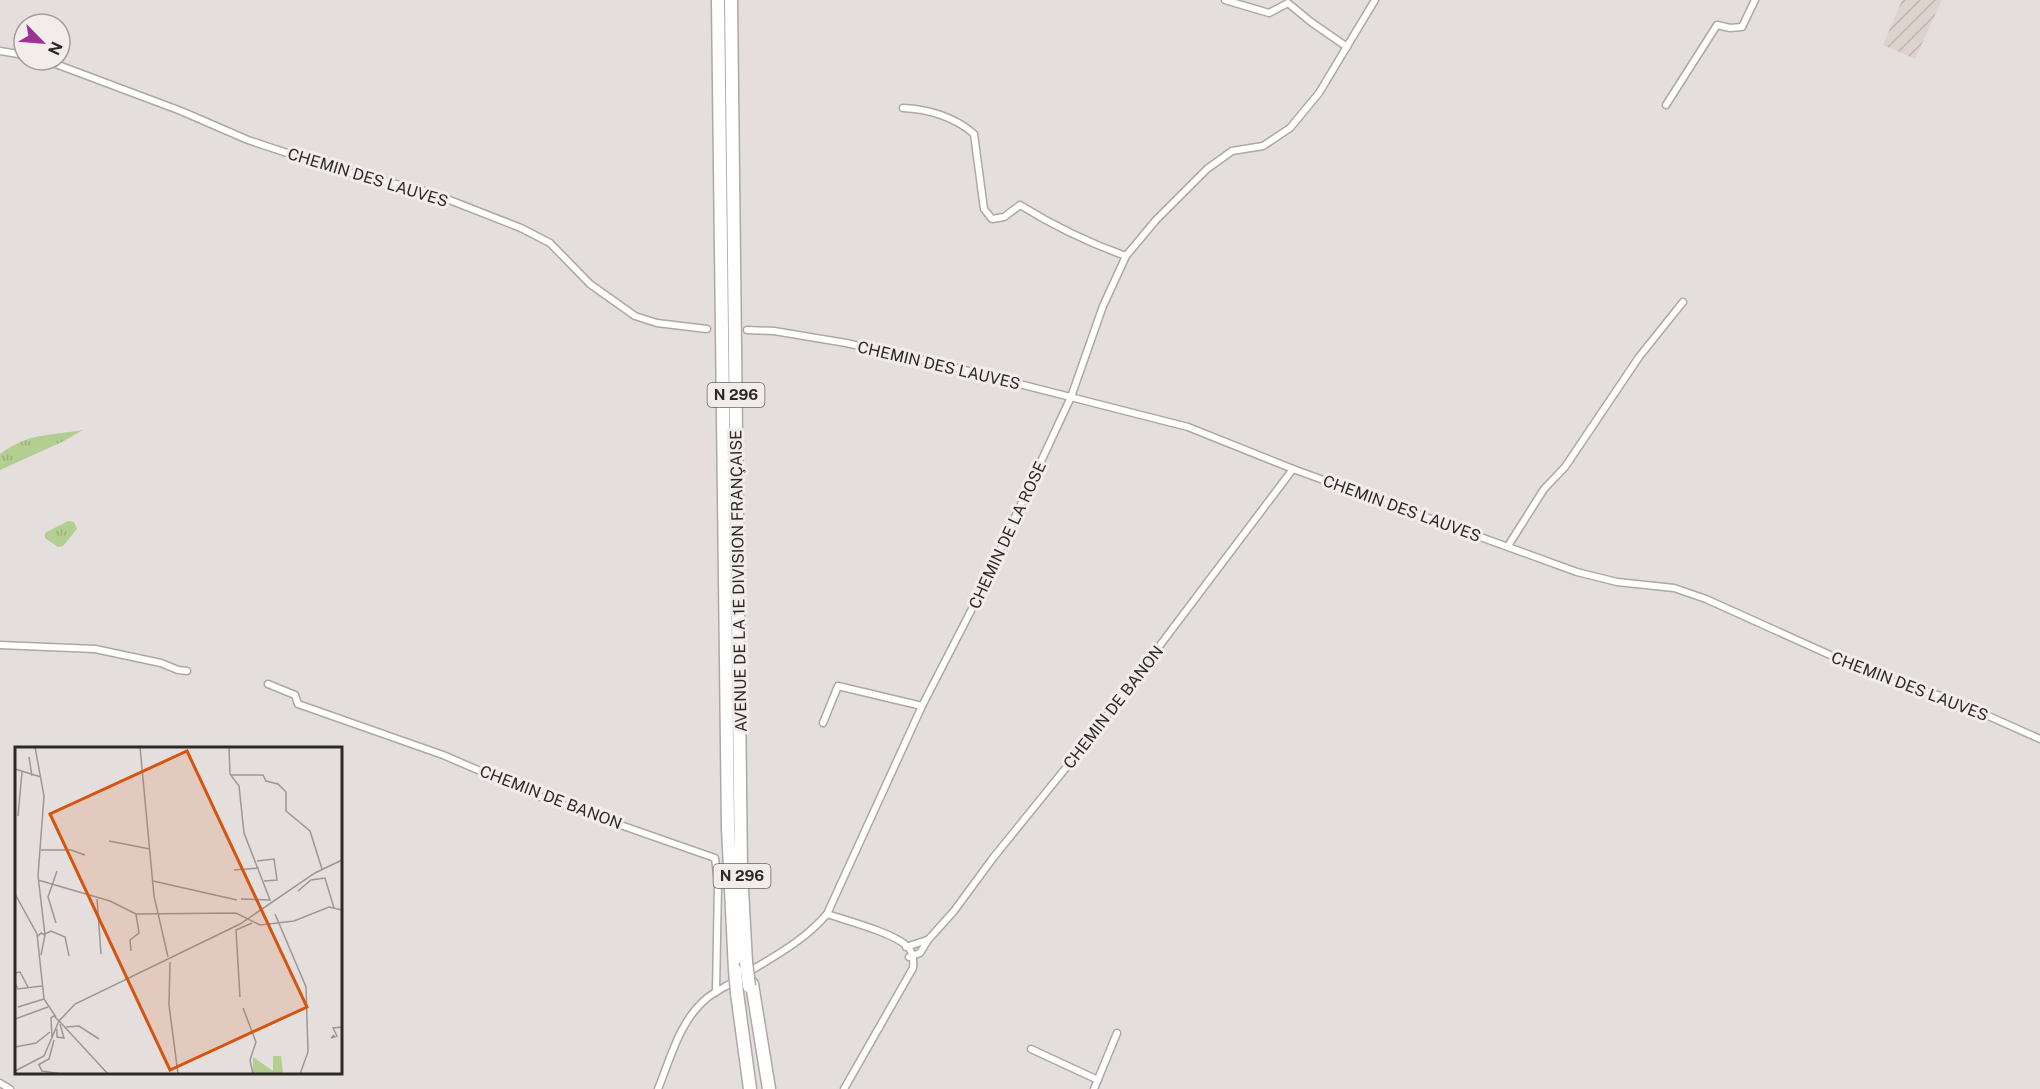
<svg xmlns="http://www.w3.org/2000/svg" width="2040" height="1089" viewBox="0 0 2040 1089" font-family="'Public Sans',sans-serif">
  <defs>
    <pattern id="industrial-furrows" width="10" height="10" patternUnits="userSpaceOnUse" patternTransform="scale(1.5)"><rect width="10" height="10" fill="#ded2cc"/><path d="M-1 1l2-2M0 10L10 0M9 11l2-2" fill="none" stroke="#bfb4af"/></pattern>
    <pattern id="grass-tufts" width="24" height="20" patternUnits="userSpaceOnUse" patternTransform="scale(1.5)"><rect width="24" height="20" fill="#b2ce90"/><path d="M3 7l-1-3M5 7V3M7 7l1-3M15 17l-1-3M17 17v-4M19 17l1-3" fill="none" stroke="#99b17c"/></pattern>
  </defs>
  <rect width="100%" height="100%" fill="#e4dfdd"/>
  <polygon fill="url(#industrial-furrows)" points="1902,0 1942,0 1915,59 1883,45"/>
  <g fill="url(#grass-tufts)">
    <path d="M83,430L62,442L0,470V454C30,432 50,436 83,430Z"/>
    <polygon points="68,521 74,522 77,529 63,546 58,547 45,538 45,533"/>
  </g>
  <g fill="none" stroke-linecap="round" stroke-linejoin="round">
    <defs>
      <g id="street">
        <polyline points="1225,0 1269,13 1288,3 1311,22 1347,47"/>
        <polyline points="0,51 24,55"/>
        <polyline points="45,60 181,111 248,140 338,170 429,192 521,228 550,243 590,284 635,316 657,323 707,329"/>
        <polyline points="1666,105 1717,25 1730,28 1742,27 1755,0"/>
        <path d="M903,108C928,109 955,117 974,134L984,209L992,219L1004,217L1020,205C1054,226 1089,243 1126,256"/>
        <polyline points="747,330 774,331 846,343 945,365 1188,427 1293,469 1577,572 1617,582 1674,588 1706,599 1881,678 1948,698 2040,739"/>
        <polyline points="1508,546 1544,489 1565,467 1639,357 1683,302"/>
        <polyline points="0,645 95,649 161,663 178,670 187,671"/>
        <polyline points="268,684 295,695 298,704 443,755 543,798 715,858 718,883 716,992"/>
        <polyline points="823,723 838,686 922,706"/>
        <path d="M827,914C848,921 891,932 907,946C913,952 914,960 913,968L844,1089"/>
        <polyline points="906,947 927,940"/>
        <polyline points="909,957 920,953 928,940 954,911 993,858 1090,738 1293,469"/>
        <path d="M747,973C775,956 805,940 827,914L922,706L976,601L1071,397L1103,306L1126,256L1156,220L1207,169L1232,151L1263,146L1290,128L1319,93L1375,0"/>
        <polyline points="1031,1049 1098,1080"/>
        <polyline points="0,1083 10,1089"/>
        <path d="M658,1089C671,1057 680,1020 707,998C716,991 727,986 736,980"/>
        <polyline points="1094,1089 1117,1033"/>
      </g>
      <g id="highway">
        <polyline points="718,0 728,828 735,970"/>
        <polyline points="731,0 741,872 746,962"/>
        <polyline points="752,984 769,1089"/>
        <polyline points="737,993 750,1089"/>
      </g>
    </defs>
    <use href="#street" stroke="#ada8a6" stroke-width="9"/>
    <use href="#highway" stroke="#ada8a6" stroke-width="15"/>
    <use href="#street" stroke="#fff" stroke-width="6"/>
    <use href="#highway" stroke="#fff" stroke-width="12"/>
    <defs>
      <g id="highway-bridge">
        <polyline points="746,962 749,986"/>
        <polyline points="735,970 737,993"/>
      </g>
    </defs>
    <use href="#highway-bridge" stroke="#ada8a6" stroke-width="15" stroke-linecap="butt"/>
    <use href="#highway-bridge" stroke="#fff" stroke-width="12"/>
  </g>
  <g text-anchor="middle" stroke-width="6" stroke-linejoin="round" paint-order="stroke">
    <g fill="#f2ecea" stroke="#676463" stroke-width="1.5">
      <rect x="707.5" y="383" width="57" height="24" rx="4.5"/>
      <rect x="713.5" y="864" width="57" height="24" rx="4.5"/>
    </g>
    <g font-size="15" font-weight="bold" fill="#2c2a29">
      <text x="736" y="400">N 296</text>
      <text x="742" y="881">N 296</text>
    </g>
    <g font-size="16" fill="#2c2a29" stroke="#f2ecea">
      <text transform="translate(368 177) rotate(17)" y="6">CHEMIN DES LAUVES</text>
      <text transform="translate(939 365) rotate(13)" y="6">CHEMIN DES LAUVES</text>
      <text transform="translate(1402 508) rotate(20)" y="6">CHEMIN DES LAUVES</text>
      <text transform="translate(1007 535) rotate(-65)" y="6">CHEMIN DE LA ROSE</text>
      <text transform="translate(738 581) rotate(-91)" y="6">AVENUE DE LA 1E DIVISION FRANÇAISE</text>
      <text transform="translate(1910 686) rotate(21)" y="6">CHEMIN DES LAUVES</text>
      <text transform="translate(1113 707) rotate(-52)" y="6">CHEMIN DE BANON</text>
      <text transform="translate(551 797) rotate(21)" y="6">CHEMIN DE BANON</text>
    </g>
  </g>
  <g transform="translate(15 747)">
    <rect width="327" height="327" fill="#e4dfdd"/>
    <path d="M258,309H266L268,327H238V310L258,324Z" fill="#b2ce90"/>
    <path fill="none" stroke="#9a9795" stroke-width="1.5" d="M20,0L29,49L23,129L30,188M125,0L139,149L153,210M214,0L215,27L224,39L229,86L255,153L226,152M14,10L17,29M0,22L26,30M216,28H248L251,34L263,37L271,45V64L295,84L307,122M3,69L7,25M94,94L135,102M26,103H56L70,108M242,114L259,112L262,133L249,134M219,123L244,121M23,133L95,154L121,167L221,166L245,178L279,174L314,160L327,163M138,134L222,153M283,144L296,133L310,131L319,161M0,147L22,187L29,252L41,270M82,152L86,207M260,167L291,240L293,305L285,327M41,176L33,150L42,124M30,187L36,184L50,190L54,209M22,190L26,186L30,188L26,208M116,204L115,193L124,186L121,167M155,215L154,258L163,327M0,226L5,225L13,240M0,236L3,242L27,239M225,250L221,183L237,176M3,260L29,252M228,261L241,295L235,313L238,327M0,272L33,260M46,276L93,327M51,280L64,279L84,292M42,282V290L49,291L45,277M319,288L316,291L322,289L318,281L327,280M37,291L36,271L39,269L47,277M0,300L21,296L35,285M23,318L34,312L39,293M24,318L27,324L47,327M0,324L29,309L44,274L60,257L225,177L300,126L327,113"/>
    <path fill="#d5540f" fill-opacity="0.15" stroke="#d5540f" stroke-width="3" d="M172,4L292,260L155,323L35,67Z"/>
    <rect width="327" height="327" fill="none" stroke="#2c2a29" stroke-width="3"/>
  </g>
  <g transform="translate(42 42) rotate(115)"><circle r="28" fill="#f2ecea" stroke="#a39e9d" stroke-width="1.5"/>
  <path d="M0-4.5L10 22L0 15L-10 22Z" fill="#9b3396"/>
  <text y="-9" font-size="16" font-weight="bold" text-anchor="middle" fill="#2c2a29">N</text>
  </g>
</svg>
